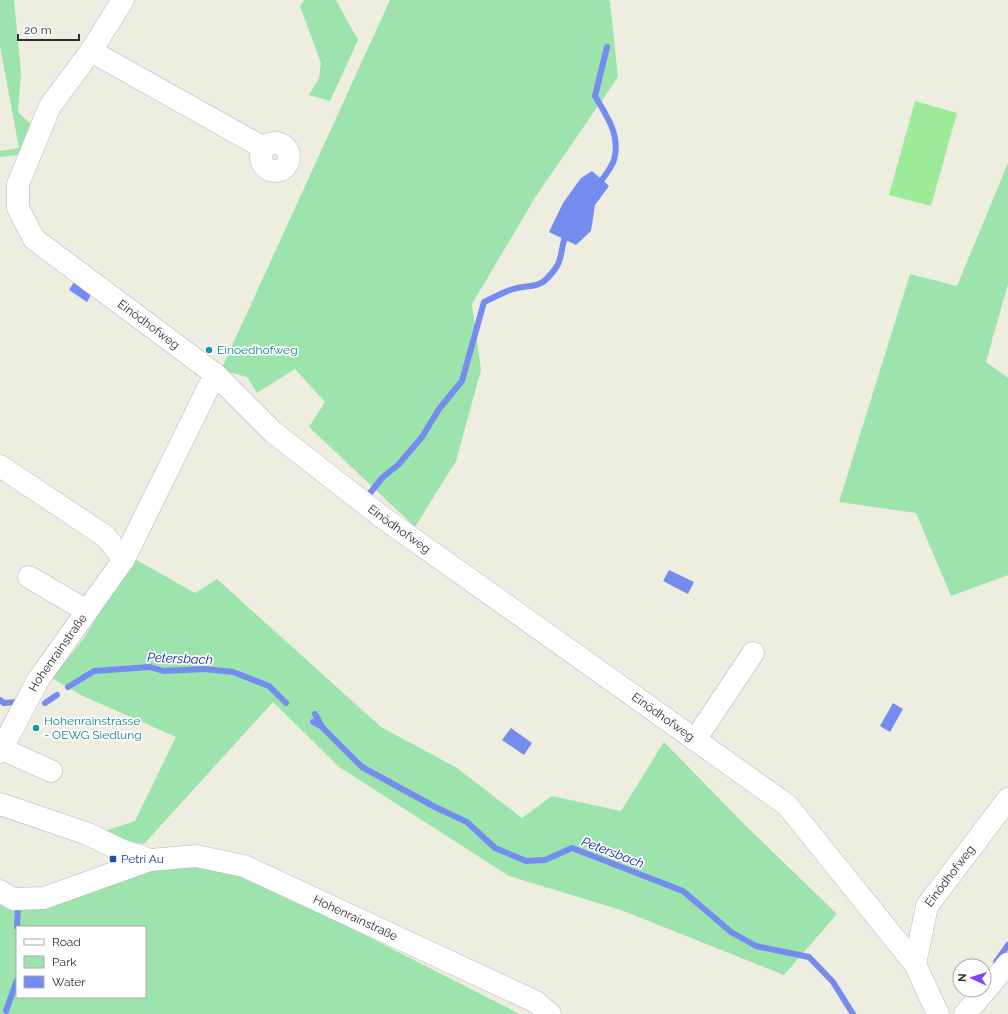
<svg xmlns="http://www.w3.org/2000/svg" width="1008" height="1014" viewBox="0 0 1008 1014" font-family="Raleway,sans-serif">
  <rect width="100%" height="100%" fill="#edeee0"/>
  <g fill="#9de4ac" fill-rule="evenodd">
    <polygon points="0,0 14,0 21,73 18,112 34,127 17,155 0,157 0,151 19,148 0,46"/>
    <polygon points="304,0 336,0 358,40 330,101 309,95 319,78 321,63 300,6"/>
    <polygon points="390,0 608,0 610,2 618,77 536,196 472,304 481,370 456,461 415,527 309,427 325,402 295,369 257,393 247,377 221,370"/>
    <polygon points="1008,163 1008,284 986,362 1008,378 1008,575 951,596 916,513 839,502 910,274 957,286"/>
    <polygon points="133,558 195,593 217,579 381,727 457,768 522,818 552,796 621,811 664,742 744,824 837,914 784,975 621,910 509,876 339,767 273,702 144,844 122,842 105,831 135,821 176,737 81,695 52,678 84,638"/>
    <path d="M194,863L251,877L520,1014H0V904L154,865ZM17,927H145V997H17Z"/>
  </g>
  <polygon fill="#9beb99" points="915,101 957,113 931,206 889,195"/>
  <g fill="#748bef">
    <polygon points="592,171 609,186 595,205 591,231 576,245 549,232 563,203 581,178"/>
    <polygon points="76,279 93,291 87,302 69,290"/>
    <polygon points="669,570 694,582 688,594 663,581"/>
    <polygon points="893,703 903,709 890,732 880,726"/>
    <polygon points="511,728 532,743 524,755 502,740"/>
  </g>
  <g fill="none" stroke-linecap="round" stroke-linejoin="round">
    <g stroke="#748bef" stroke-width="6">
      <path d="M597,187C602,179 611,169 614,160C621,136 607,116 595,96L607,47"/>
      <path d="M370,493L383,477L398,465L422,437L439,409L462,381L484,302C493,298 501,293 510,290C534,282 539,293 557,266C563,256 561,243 567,233"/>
      <polyline points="68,687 94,671 150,667 163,671 205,669 233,672 269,686 286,703"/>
      <polyline points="0,700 4,703 16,702"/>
      <polyline points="45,703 57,695"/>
      <polyline points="315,714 322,727"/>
      <polyline points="313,722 322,727 362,767 435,807 467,822 495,848 526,861 545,860 572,848 683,891 731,932 756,946 809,957 833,982 853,1014"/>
      <polyline points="17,927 18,908"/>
      <polyline points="996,962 1008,945"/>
      <polyline points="6,1011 17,980"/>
    </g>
    <defs>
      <g id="minor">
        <path id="s1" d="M123,0L91,51L50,106L18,184V208L34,239L215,374L273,432L382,517L787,805L915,964L938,1014"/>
        <polyline points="91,51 264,148"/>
        <circle cx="275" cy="157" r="14"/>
        <polyline points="0,466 105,536 124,559"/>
        <polyline points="29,577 87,611"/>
        <polyline points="695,740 753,653"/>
        <polyline points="2,749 51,771"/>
        <path id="s2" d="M0,752L38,680L124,559L215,374"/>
        <polyline points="0,804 88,834 121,850 150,860"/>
        <path id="s3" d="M0,891L13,899L44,898L150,860L196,856L244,866L536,1002L550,1014"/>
        <path id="s4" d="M915,964L927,906L1008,799"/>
        <polyline points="965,1014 1008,964"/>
      </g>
    </defs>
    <use href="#minor" stroke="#b8b3c0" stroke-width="23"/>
    <use href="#minor" stroke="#fff" stroke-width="22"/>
  </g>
  <g fill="#0f9aa8" stroke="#fff" stroke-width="1.5">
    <circle cx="209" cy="350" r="4"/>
    <circle cx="36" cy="728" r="4"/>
  </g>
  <rect fill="#1a4fb4" stroke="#fff" stroke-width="1.5" x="109" y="855" width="8" height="8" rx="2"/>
  <g text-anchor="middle" stroke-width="3.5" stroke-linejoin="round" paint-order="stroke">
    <g font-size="12" fill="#2d2d2d" stroke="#fff">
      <text dy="4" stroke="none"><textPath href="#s1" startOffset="415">Einödhofweg</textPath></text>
      <text dy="4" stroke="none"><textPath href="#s1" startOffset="739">Einödhofweg</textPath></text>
      <text dy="4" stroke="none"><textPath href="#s2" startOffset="115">Hohenrainstraße</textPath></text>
      <text dy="4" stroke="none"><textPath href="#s1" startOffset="1063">Einödhofweg</textPath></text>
      <text dy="4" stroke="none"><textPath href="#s4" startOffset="97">Einödhofweg</textPath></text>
      <text dy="4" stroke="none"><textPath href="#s3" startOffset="377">Hohenrainstraße</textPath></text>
    </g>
    <g font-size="12" fill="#0d838f" stroke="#fff" text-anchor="start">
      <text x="217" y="354">Einoedhofweg</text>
      <text x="44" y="725">Hohenrainstrasse<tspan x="44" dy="14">- OEWG Siedlung</tspan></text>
    </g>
    <g font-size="12" fill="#164399" stroke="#fff" text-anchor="start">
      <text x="121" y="863">Petri Au</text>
    </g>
    <g font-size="13" font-style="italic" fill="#0d1da1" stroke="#fff">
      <text transform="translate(180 658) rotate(2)" y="5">Petersbach</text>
      <text transform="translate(613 852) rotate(21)" y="5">Petersbach</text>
    </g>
  </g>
  <rect x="16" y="926" width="130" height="72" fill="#ffffff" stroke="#ababab"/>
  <rect x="24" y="939" width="20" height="6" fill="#ffffff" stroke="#ababab"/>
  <text x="52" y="946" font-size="12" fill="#2d2d2d">Road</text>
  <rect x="24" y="956" width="20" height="12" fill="#9de4ac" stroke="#ababab"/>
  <text x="52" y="966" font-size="12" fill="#2d2d2d">Park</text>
  <rect x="24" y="976" width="20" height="12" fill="#748bef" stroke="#ababab"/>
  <text x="52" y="986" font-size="12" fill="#2d2d2d">Water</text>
  <g transform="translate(972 978) rotate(273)"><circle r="19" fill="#ffffff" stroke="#ababab"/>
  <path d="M0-3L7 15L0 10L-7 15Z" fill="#8441fa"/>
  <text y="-6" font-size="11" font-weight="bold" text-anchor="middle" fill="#2d2d2d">N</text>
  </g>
  <path d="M18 34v6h61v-6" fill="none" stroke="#2d2d2d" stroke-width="2"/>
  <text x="24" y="34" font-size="12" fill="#2d2d2d" stroke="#ffffff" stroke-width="3" paint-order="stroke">20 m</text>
</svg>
